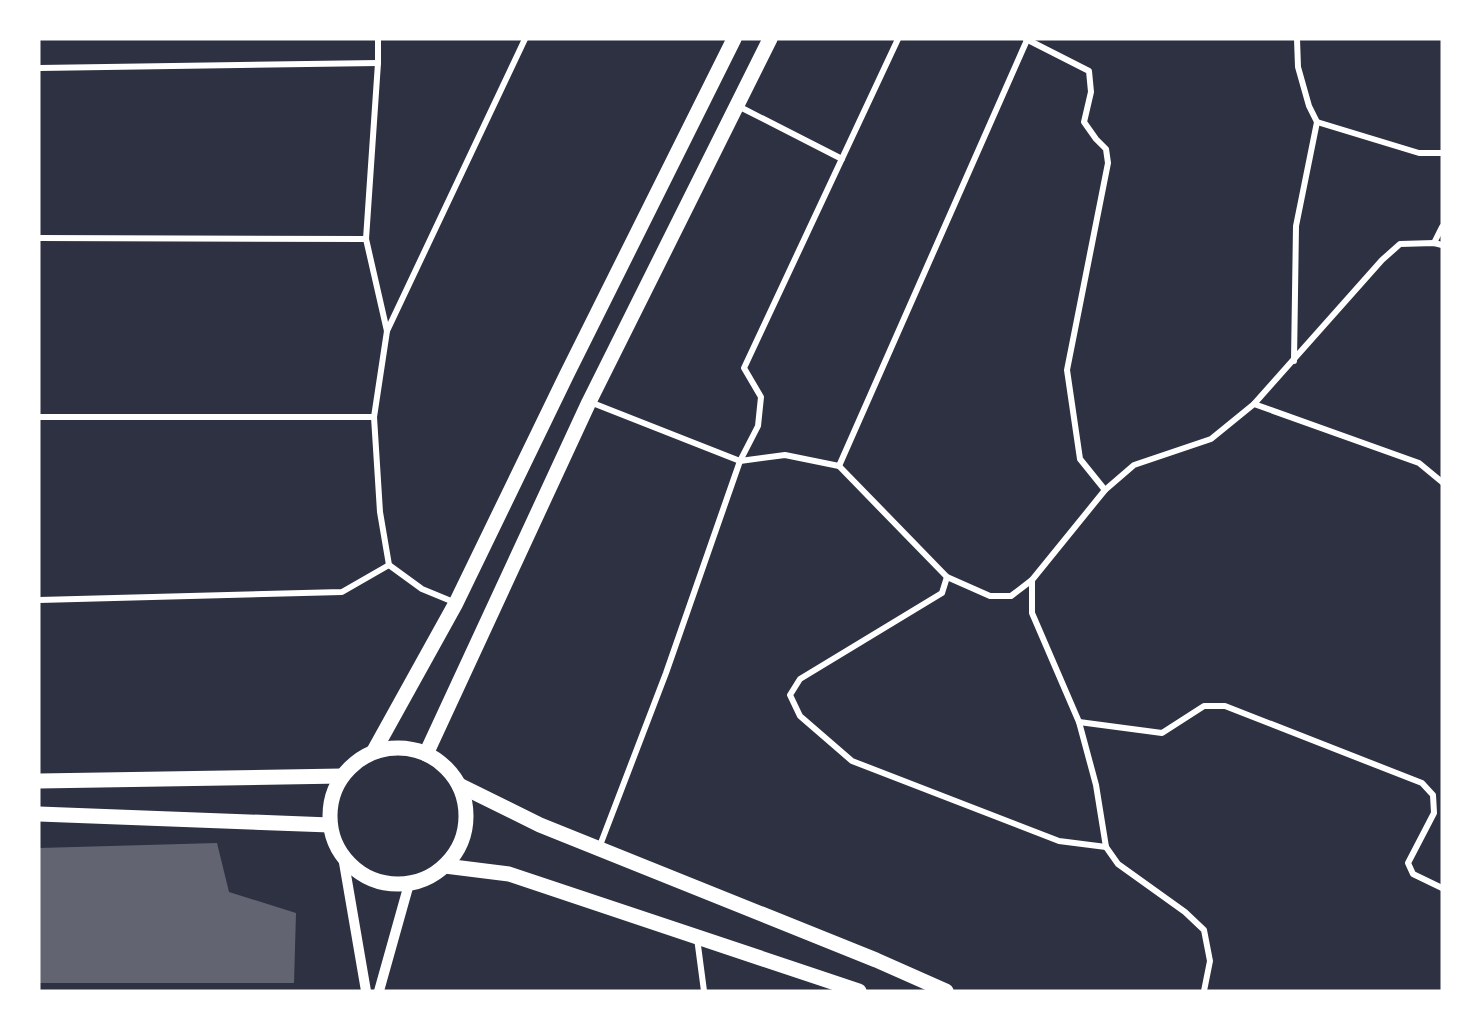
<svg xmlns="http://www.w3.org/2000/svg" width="1481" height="1030" viewBox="0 0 1481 1030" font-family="Montserrat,sans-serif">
  <rect width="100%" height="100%" fill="#2d3142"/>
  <polygon fill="#626471" points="217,843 229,892 296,913 294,983 39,983 39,848"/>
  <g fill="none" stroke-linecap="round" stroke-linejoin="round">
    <g stroke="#fff" stroke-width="6">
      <polyline points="378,39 378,63 366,239 387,331 374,417 380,512 389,565 422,589 456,603"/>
      <polyline points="1026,39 1089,71 1091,92 1084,122 1096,139 1106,149 1108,163 1067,370 1080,459 1105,490"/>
      <polyline points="39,68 378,63"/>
      <polyline points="738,106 842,159"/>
      <polyline points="1317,122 1419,153 1442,153"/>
      <polyline points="39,238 366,239"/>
      <polyline points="1434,243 1442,227"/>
      <polyline points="387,331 525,39"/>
      <polyline points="1294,361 1296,226 1317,122 1309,106 1298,67 1297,39"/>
      <polyline points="590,402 740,461 785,455 839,466 947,577 990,596 1011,596 1032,580 1105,490 1134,465 1211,439 1254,404 1382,260 1400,244 1434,243 1442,245"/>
      <polyline points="1254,404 1419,463 1442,482"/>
      <polyline points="39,417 374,417"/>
      <polyline points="839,466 1027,40"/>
      <polyline points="947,577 942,593 800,679 790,695 800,716 852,761 1059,841 1106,847"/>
      <polyline points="1032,580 1032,613 1079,722 1096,785 1106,847 1118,864 1185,912 1204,930 1210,961 1204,991"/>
      <polyline points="39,600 342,592 389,565"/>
      <polyline points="1079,722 1162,733 1204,706 1225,706 1422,783 1433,795 1434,813 1408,863 1413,874 1442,888"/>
      <polyline points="599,848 666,673 740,461 758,426 761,397 744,368 898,39"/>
      <polyline points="697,938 704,991"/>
    </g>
    <g stroke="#fff" stroke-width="10">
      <polyline points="343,857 366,991"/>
      <polyline points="379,991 409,884"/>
    </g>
    <g stroke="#fff" stroke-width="15">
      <circle cx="398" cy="816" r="68"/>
      <polyline points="374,751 456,603 567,374 734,39"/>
      <polyline points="426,754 589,402 770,39"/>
      <polyline points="39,781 342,776"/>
      <polyline points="459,785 540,825 876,960 946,991"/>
      <polyline points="39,814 330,825"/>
      <polyline points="445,866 509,874 859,991"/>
    </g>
  </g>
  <rect width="1481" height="1030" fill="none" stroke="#ffffff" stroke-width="81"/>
</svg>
